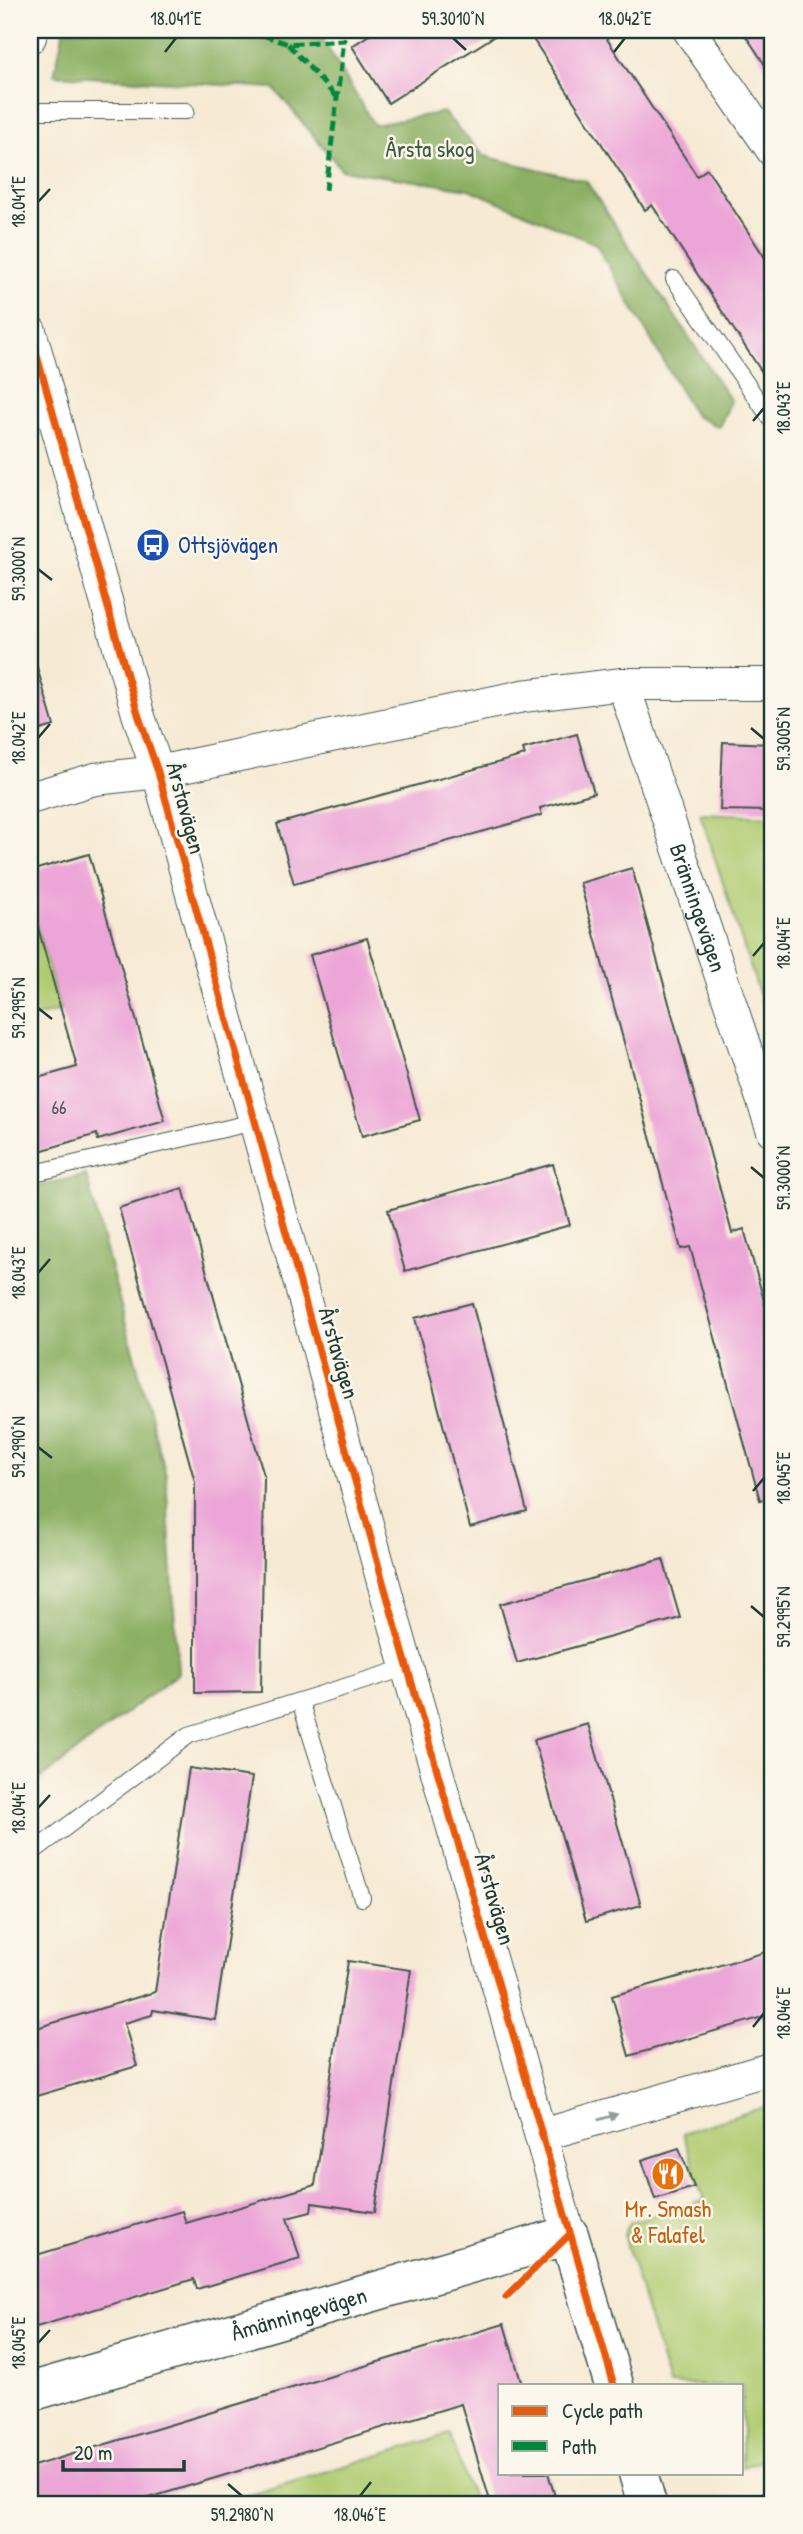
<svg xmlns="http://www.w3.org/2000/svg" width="803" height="2534" viewBox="0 0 803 2534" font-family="'Patrick Hand',sans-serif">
  <rect width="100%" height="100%" fill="#fbf7ec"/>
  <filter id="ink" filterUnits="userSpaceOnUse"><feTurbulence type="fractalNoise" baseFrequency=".0143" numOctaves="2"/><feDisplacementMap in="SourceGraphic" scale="14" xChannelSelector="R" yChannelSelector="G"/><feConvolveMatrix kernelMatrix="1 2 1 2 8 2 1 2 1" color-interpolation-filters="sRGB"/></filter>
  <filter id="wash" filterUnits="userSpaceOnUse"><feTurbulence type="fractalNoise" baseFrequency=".00686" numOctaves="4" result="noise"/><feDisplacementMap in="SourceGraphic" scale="28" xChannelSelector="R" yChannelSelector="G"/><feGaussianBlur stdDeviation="1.57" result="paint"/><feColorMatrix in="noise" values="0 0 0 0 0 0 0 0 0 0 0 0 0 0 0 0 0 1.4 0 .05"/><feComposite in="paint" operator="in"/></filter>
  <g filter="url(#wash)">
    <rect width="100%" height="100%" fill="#f6ead4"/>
    <g fill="#b0cc72" stroke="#688453" stroke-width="2">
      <polygon points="700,813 773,816 773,1036"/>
      <polygon points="30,899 61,1010 30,1019"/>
      <polygon points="773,2104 773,2458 742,2467 742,2385 669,2385 624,2235 630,2222 704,2200 683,2133"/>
      <polygon points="449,2434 474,2504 225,2504 227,2502"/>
    </g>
    <g fill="#8cb064" stroke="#56764c" stroke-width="2">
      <polygon points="64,30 323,30 320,35 374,125 443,112 484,156 586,181 731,401 719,427 695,416 596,244 469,189 342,170 274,88 54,75"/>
      <polygon points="86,1175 166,1475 178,1673 30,1787 30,1188"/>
    </g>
    <g id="blocks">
      <g fill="#eca5d7">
        <polygon points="377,30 504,30 388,103 352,46"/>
        <polygon points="527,30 601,30 697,176 707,169 773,270 773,389 652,205 645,210"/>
        <polygon points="741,30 773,30 773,77 748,39"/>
        <polygon points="30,643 54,726 30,733"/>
        <polygon points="577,734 594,793 540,808 542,815 294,884 277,824 525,755 523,749"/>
        <polygon points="723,742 773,744 773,811 720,810"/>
        <polygon points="89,854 165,1121 98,1140 97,1134 30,1154 30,1080 77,1067 30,899 30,871"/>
        <polygon points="632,868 732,1233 744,1229 773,1333 773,1497 760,1500 690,1247 681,1249 580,883"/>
        <polygon points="367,938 420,1120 362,1136 310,955"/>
        <polygon points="553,1164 570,1225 405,1271 388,1210"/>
        <polygon points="183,1188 264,1476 261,1692 195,1693 195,1482 119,1208"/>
        <polygon points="472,1303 527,1511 470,1527 415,1318"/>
        <polygon points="663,1559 680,1618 517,1663 500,1604"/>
        <polygon points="588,1724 641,1905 586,1921 534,1740"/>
        <polygon points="189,1768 252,1777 215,2020 153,2010 152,2015 124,2023 137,2066 30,2098 30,2030 155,1992"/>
        <polygon points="773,1950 773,2014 629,2056 612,1996"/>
        <polygon points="348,1961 411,1970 375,2212 312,2203 311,2212 287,2218 300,2258 197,2289 194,2279 30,2329 30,2257 182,2211 186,2223 315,2185"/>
        <polygon points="679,2148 694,2187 655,2199 642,2160"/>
        <polygon points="504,2324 522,2385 500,2385 500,2473 548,2473 556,2500 540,2504 491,2504 461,2404 129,2504 30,2504 30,2467"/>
        <polygon points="773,2490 773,2504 765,2504 761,2494"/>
      </g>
    </g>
  </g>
  <g filter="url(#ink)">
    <use href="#blocks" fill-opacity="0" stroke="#3f574c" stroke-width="2"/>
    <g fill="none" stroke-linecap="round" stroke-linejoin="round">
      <defs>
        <g id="lane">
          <polyline points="30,111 186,111"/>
          <polyline points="674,279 773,422"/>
          <polyline points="30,1174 254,1122"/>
          <polyline points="300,1701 362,1898"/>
          <polyline points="30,1854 189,1735 409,1667"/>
        </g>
        <g id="street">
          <polyline points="689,30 773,151"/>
          <polyline points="30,37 31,30"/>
          <polyline points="30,331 138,714 158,772 392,1614 569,2235"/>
          <path id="s1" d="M623,684L773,1131"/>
          <polyline points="30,798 95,779 158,772 523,696 623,684 773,684"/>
          <polyline points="542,2135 773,2068"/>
        </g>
        <g id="secondary">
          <path id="s2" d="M30,2392L569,2235L614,2385"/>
          <polyline points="638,2473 647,2504"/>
        </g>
      </defs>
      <use href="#lane" stroke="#3f574c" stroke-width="18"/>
      <use href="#street" stroke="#3f574c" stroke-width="34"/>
      <use href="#secondary" stroke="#3f574c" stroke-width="41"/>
      <use href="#lane" stroke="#fff" stroke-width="16"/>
      <use href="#street" stroke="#fff" stroke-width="32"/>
      <use href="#secondary" stroke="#fff" stroke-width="38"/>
      <g stroke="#00873e" stroke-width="5" stroke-dasharray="10 5" stroke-linecap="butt">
        <polyline points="249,30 288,44 344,40 326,190"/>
        <polyline points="288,44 337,98"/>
      </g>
      <defs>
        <g id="cycleway">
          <polyline points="30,331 138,714 158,772 392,1614 614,2385"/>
          <polyline points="506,2297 569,2235"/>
        </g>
      </defs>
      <use href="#cycleway" stroke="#fbf7ec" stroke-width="11"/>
      <use href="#cycleway" stroke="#e8590c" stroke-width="7"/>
    </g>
    <defs><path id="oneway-solid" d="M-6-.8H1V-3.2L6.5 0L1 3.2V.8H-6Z" transform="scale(1.75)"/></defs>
    <use fill="#8f9e9a" href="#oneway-solid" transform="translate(608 2117) rotate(-17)"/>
  </g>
  <path fill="none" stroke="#1f3d34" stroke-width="2.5" d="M453,38L466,50M165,52L176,38M614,52L625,38M38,202L50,189M753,421L764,408M38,569L52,580M751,728L764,739M38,738L50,724M753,956L764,943M38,1008L52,1019M751,1167L764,1178M38,1273L50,1259M38,1447L52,1458M753,1491L764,1478M751,1606L764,1617M38,1808L50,1795M753,2027L764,2013M38,2343L50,2330M228,2484L242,2496M360,2496L371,2482"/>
  <defs>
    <symbol id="bus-disc" viewBox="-11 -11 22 22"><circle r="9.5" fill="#1a4fb4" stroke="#fbf7ec"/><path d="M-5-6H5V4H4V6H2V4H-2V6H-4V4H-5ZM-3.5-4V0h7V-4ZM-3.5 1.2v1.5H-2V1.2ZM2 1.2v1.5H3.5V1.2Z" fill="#fff"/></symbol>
    <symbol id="restaurant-disc" viewBox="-11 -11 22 22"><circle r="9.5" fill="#e8710a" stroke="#fbf7ec"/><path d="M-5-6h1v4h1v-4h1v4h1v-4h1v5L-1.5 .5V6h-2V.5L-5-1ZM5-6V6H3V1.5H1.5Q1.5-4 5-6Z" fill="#fff"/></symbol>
  </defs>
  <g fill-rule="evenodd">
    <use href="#bus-disc" x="134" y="526" width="38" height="38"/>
    <use href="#restaurant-disc" x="649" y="2155" width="38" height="38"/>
  </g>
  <g text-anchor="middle" stroke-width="5" stroke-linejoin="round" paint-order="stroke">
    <g font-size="19" fill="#52575d">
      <text x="59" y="1114">66</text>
    </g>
    <g font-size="23" fill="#3c5a40" stroke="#fbf7ec">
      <text x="430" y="157">Årsta skog</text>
    </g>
    <g font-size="23" fill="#164399" stroke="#fbf7ec" text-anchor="start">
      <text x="178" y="553">Ottsjövägen</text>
    </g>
    <g font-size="23" fill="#1f3d34" stroke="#fbf7ec">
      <text transform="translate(186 808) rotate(75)" y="8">Årstavägen</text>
      <text dy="8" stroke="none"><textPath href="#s1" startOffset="236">Bränningevägen</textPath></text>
      <text transform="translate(339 1353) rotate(74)" y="8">Årstavägen</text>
      <text transform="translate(495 1899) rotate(74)" y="8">Årstavägen</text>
      <text dy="8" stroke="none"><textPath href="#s2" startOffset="280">Åmänningevägen</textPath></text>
    </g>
    <g font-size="23" fill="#c56008" stroke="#fbf7ec">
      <text x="668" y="2217">Mr. Smash<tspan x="668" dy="26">&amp; Falafel</tspan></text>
    </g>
  </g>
  <rect width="803" height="2534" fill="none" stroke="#fbf7ec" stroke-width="77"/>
  <rect x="498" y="2384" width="245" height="91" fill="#fbf7ec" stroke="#a3ada2" stroke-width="2"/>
  <rect x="512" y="2406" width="35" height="10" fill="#e8590c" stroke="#a3ada2" stroke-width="2"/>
  <text x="562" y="2418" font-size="21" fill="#1f3d34">Cycle path</text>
  <rect x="512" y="2441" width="35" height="10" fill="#00873e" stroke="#a3ada2" stroke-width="2"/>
  <text x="562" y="2454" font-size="21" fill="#1f3d34">Path</text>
  <path d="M63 2460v10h121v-10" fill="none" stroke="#1f3d34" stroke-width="3.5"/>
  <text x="74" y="2460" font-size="21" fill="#1f3d34" stroke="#fbf7ec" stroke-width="5" paint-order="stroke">20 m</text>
  <rect x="38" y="38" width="726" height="2458" fill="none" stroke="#1f3d34" stroke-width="2.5"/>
  <g font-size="18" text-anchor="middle" fill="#1f3d34">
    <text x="176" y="25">18.041°E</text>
    <text x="453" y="25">59.3010°N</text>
    <text x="625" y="25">18.042°E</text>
    <text transform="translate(19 202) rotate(-90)" y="6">18.041°E</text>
    <text transform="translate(784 408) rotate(-90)" y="6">18.043°E</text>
    <text transform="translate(19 569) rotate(-90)" y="6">59.3000°N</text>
    <text transform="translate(19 738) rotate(-90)" y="6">18.042°E</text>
    <text transform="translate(784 739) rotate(-90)" y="6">59.3005°N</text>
    <text transform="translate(784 943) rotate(-90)" y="6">18.044°E</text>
    <text transform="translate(19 1008) rotate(-90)" y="6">59.2995°N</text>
    <text transform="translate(784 1178) rotate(-90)" y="6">59.3000°N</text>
    <text transform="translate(19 1273) rotate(-90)" y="6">18.043°E</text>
    <text transform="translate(19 1447) rotate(-90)" y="6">59.2990°N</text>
    <text transform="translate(784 1478) rotate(-90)" y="6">18.045°E</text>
    <text transform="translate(784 1617) rotate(-90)" y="6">59.2995°N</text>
    <text transform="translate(19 1808) rotate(-90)" y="6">18.044°E</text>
    <text transform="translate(784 2013) rotate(-90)" y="6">18.046°E</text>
    <text transform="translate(19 2343) rotate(-90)" y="6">18.045°E</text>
    <text x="242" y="2521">59.2980°N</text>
    <text x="360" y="2521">18.046°E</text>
  </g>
</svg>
